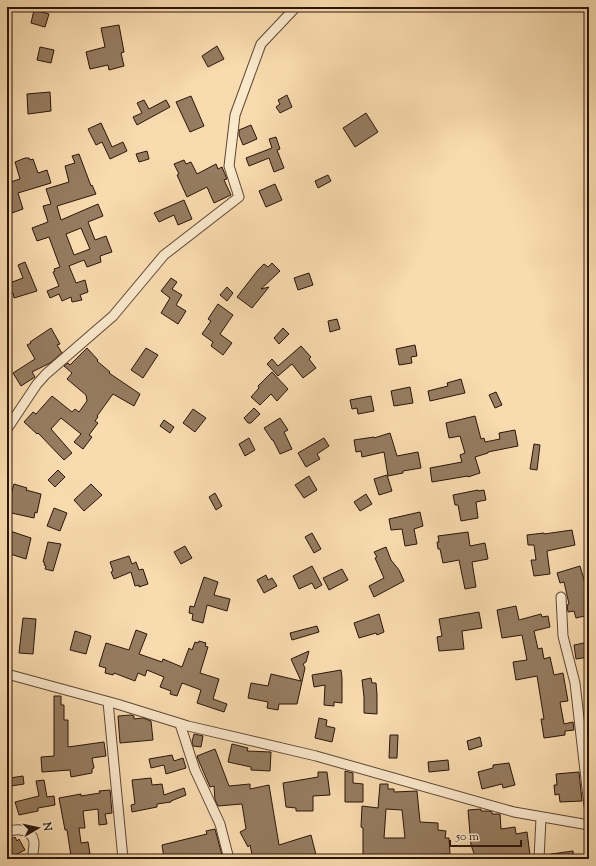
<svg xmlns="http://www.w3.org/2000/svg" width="596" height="866" viewBox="0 0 596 866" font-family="'Sorts Mill Goudy',serif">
  <rect width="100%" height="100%" fill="#f8dbaf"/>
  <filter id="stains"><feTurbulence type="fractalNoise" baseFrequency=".005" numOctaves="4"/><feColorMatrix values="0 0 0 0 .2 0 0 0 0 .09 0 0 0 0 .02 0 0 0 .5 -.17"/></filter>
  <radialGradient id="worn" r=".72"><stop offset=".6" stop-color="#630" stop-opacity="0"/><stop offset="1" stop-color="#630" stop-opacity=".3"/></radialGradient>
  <g fill="#967c60" stroke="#2c150b" fill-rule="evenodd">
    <polygon points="34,10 49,14 45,27 31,23"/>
    <polygon points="119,25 124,52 121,53 124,66 109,70 108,65 90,69 86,52 105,47 101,28"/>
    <polygon points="217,46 224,59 208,67 202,56"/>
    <polygon points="40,47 54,50 51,63 37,60"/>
    <polygon points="50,92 51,111 28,114 27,94"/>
    <polygon points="287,95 292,107 280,113 276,107 280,104 278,100"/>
    <polygon points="191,96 204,126 190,132 176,102"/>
    <polygon points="144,100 149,109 166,100 170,107 137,125 133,117 142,113 137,103"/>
    <polygon points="366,113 378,132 355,147 343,128"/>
    <polygon points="101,123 112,147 123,142 127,151 110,159 102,142 96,145 88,129"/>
    <polygon points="251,125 257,139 243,145 239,135 239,130"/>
    <polygon points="276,137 280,149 277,150 284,168 274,172 269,158 249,166 246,158 272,148 269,139"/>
    <polygon points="147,151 149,159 139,162 136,154"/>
    <path d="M79,154L91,186L92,185L96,194L57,206L61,220L98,204L103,216L88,222L95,240L106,236L112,252L100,256L101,262L87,267L84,260L69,266L76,283L85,280L88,292L80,295L82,300L72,302L71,297L62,301L59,294L50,298L47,291L59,286L53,272L55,271L54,269L60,267L49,237L37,241L32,228L48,222L43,206L51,204L46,189L69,182L65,166L75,163L72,156ZM81,228L90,249L74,255L66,234Z"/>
    <polygon points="25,158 29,158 30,160 33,159 38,173 47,170 51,183 18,193 23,209 9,214 7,210 7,183 20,179 15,162"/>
    <polygon points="184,160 186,164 191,162 197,174 216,164 218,169 222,167 227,179 224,180 231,195 214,203 207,187 187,197 177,175 179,174 174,164"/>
    <polygon points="328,175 331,181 318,188 315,181"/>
    <polygon points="275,184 282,200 266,207 259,191"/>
    <polygon points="184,200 192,219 178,225 174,215 159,222 154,213"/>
    <polygon points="25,262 37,291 14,298 13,293 7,296 7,284 23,278 18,265"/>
    <polygon points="272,263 280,271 261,289 269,287 252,308 237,297 258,270 264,264 268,267"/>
    <polygon points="309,273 313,285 298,290 294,278"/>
    <polygon points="171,278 177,282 172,289 182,295 176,305 186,311 178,324 161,313 170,298 161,291"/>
    <polygon points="227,287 233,293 227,301 220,295"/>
    <polygon points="218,304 233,315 220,334 232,343 223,355 211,346 213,342 202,334 211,321 208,319"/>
    <polygon points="337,319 340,329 330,332 328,321"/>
    <polygon points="51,328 60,344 57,345 62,353 50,363 32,372 35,377 21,386 13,373 35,359 27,345 31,343 30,342"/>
    <polygon points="283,328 289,334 279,344 274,338"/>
    <polygon points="415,345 417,356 411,357 412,363 399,365 396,349"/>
    <polygon points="301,346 311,357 309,359 316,368 303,378 292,364 278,376 267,364 272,359 278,366"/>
    <polygon points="87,348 98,360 97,361 110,372 109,373 140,394 134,406 113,394 97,416 98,417 95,421 98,423 89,435 92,437 83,449 74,442 81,434 61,418 51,429 72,453 64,460 38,433 37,434 24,422 33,412 36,414 52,396 72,412 75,409 79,412 87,401 86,395 67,379 72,373 64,366 68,363 70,365"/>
    <polygon points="146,348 158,355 143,378 131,370"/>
    <polygon points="272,372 288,389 277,401 271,394 260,405 251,397 259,388 258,386"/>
    <polygon points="461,379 465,393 430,401 428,391 448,386 447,383"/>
    <polygon points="410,387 413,403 394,406 391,391"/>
    <polygon points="496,392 502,405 495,408 489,395"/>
    <polygon points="371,396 374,411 358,414 357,408 352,409 350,400"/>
    <polygon points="254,408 260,414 251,423 248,423 244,418"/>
    <polygon points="193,409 206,418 195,432 183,423"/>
    <polygon points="475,416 481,439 484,438 485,442 500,439 499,433 515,430 518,446 488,452 488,453 475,457 480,473 468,477 468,476 432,482 430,468 462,462 460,455 465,453 460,436 449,438 446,423"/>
    <polygon points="280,418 288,430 284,432 292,449 280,454 273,440 272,440 264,428"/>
    <polygon points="164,420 174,427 170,433 160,426"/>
    <polygon points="390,433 397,456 418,452 421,468 403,471 403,473 388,476 384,452 362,457 361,451 356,452 354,440 374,437 374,438"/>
    <polygon points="249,438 255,450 245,456 239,444"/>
    <polygon points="324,438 329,446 317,454 320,459 306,467 298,453"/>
    <polygon points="534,444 540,445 537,470 530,469"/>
    <polygon points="58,470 65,477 55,487 48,480"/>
    <polygon points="387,475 392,491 379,495 374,479"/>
    <polygon points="309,476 317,490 304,498 295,485"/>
    <polygon points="14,484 27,488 26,490 41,494 37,513 35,512 34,518 7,512 7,497 10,498"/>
    <polygon points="91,484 102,495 84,511 74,500"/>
    <polygon points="478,490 478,491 484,490 486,500 476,502 478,518 461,521 458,505 455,505 453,495"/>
    <polygon points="215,493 222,506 216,510 209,497"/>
    <polygon points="366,494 372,504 360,511 354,502"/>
    <polygon points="54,508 67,513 60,531 47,526"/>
    <polygon points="420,512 423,526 414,529 417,544 405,546 402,529 391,530 389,519"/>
    <polygon points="7,530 31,538 26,559 7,553"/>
    <polygon points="572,530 575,545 547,551 550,574 534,576 531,560 536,560 534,545 528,545 527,535 544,533 544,534"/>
    <polygon points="468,532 470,546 485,543 488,559 472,562 476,587 465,589 459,560 443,563 440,549 438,549 437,542 439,542 438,536"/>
    <polygon points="312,533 321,549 314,553 305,537"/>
    <polygon points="48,542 61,544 53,571 45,569 46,566 44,565 45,563 43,562"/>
    <polygon points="185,546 192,558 181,564 174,552"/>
    <polygon points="386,547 391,560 399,570 404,581 374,597 369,586 384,578 375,558 377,557 374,552"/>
    <polygon points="129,556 132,564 136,562 139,570 143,569 148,584 139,587 139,585 135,586 131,572 114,579 111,572 113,571 110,562"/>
    <polygon points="312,566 322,585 315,589 312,583 299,589 293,576"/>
    <polygon points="580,566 585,583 589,582 589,615 576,618 574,611 568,612 567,605 569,604 564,582 560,583 557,573"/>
    <polygon points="342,569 348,580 329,590 323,578"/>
    <polygon points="266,575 268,580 272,578 277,586 264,593 257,580"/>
    <polygon points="204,577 218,582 214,595 230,599 227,611 207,605 203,623 192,620 193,614 189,613 190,606 194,607"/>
    <polygon points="516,606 519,620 541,614 542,617 548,616 550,627 534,631 538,649 542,648 544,659 550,657 554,675 563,673 568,701 560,702 564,724 573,722 574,730 565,731 565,735 544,738 541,719 544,719 537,676 516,680 513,662 527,660 522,635 502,638 497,610"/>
    <polygon points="479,612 482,628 462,631 464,649 439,651 437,637 442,636 439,619"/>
    <polygon points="379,614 384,632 377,635 376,633 359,638 354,623"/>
    <polygon points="23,618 36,619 33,654 19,653"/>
    <polygon points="317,626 319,632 292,640 290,633"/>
    <polygon points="136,630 147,634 139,654 162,662 163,659 182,667 189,648 192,650 195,642 198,643 199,641 206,643 205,646 208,647 200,673 219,679 213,699 227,704 224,712 197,703 201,690 182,683 177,696 170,694 171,691 160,687 164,677 147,670 145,676 138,673 135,681 114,673 113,675 105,673 106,668 99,666 106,643 129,650"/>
    <polygon points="75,631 91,636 86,654 70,650"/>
    <polygon points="589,642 589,657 576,659 574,645"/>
    <polygon points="309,651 306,662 303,664 305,668 297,704 279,704 278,710 267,708 268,702 248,698 251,683 268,686 271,674 301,681 291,659"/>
    <polygon points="341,670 342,678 342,703 334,702 334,706 324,705 325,685 314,687 312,675"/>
    <polygon points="371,678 372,683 376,683 377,694 377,714 364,713 364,697 362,680"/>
    <polygon points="54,696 61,696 61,705 64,705 64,720 68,720 68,747 104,742 106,756 92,758 94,768 92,769 92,773 71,777 70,770 42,772 41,757 54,756"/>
    <polygon points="131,715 134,716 134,719 143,718 151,721 153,740 120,743 118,716"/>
    <polygon points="319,718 327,720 326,726 335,728 332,742 315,738"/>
    <polygon points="194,734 203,736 201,747 193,746 192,742"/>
    <polygon points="390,735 398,735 397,758 389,758"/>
    <polygon points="480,737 482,746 469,750 467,741"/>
    <polygon points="232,744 248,748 247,751 271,752 270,771 251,770 251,767 228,762"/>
    <polygon points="215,749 229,786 250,784 250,789 269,785 279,845 311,835 317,859 253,859 250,845 248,847 240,832 246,829 242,804 218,806 215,800 214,786 210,787 198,759 197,756"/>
    <polygon points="172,755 174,761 183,758 186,768 166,774 164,765 151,768 149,759"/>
    <polygon points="448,760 449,770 429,772 428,762"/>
    <polygon points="509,763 515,785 503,788 502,784 482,789 478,772 493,768 493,765"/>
    <polygon points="345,771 353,773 353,783 363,784 363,802 345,802"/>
    <polygon points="318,772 327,772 330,795 313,796 313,811 296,811 296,808 286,807 283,783 318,777"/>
    <polygon points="579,772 582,801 560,802 559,794 555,795 554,785 557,785 556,774"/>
    <polygon points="23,776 24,784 11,786 10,778"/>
    <polygon points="151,778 152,785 162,784 164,795 184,788 186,795 171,801 171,802 157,804 157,807 132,812 131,805 135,804 132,780"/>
    <polygon points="44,780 47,797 54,796 55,805 38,808 38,811 19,815 15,802 39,796 36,781"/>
    <path d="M380,784H388V789H394V792L417,791L420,822L438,823V830L446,831L445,838H449L450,854H441V859H425V857L407,859L406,857H387V859H363V828L361,827L362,806L378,808ZM386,809L402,810L405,838H384Z"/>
    <polygon points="110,790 112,813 105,814 107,824 99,825 98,809 83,811 85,828 79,828 81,843 88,842 90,854 71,856 67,830 65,830 59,798 81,794 81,796 100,793 99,791"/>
    <polygon points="481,809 481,811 489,811 492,812 492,814 500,814 501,829 515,827 516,834 527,832 530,855 502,859 495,859 494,856 476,859 471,845 468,810"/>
    <polygon points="215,829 223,859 169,859 169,857 164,858 162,845 207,834 206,831"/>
    <polygon points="15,837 17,841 19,839 25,850 7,859 7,841"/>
    <polygon points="573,851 574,859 552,859 551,854"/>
  </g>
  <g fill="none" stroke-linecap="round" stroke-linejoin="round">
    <defs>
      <g id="street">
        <polyline points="7,429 37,384 46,374 113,316 164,255 239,197 229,166 235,115 261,44 296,7"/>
        <polyline points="561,597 563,636 575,683 589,806"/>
        <polyline points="7,674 117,704 188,726 316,756 514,812 589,825"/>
        <polyline points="108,702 123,859"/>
        <polyline points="180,724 195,770 220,824 229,859"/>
        <path d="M7,832C17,828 32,829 34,842C34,847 33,854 32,859"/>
        <polyline points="539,859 541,818"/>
      </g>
    </defs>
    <use href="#street" stroke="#5f4634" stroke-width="11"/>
    <use href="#street" stroke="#fae8cb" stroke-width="9"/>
  </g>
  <rect width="596" height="866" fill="none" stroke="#f8dbaf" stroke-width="24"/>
  <rect x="8" y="8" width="580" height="850" fill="none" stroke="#2c150b" stroke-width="2"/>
  <rect x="12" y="12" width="572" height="842" fill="none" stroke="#2c150b"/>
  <g transform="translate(38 828) rotate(81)" stroke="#fae8cb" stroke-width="3" paint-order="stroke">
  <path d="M0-3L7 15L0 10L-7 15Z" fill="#2c150b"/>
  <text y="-6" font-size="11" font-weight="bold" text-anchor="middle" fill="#2c150b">N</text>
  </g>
  <path d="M450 840v6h71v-6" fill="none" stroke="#2c150b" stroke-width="2"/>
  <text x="456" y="840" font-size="12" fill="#2c150b" stroke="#fae8cb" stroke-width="3" paint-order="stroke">50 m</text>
  <rect width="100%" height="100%" filter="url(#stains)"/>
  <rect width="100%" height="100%" fill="url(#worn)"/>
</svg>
